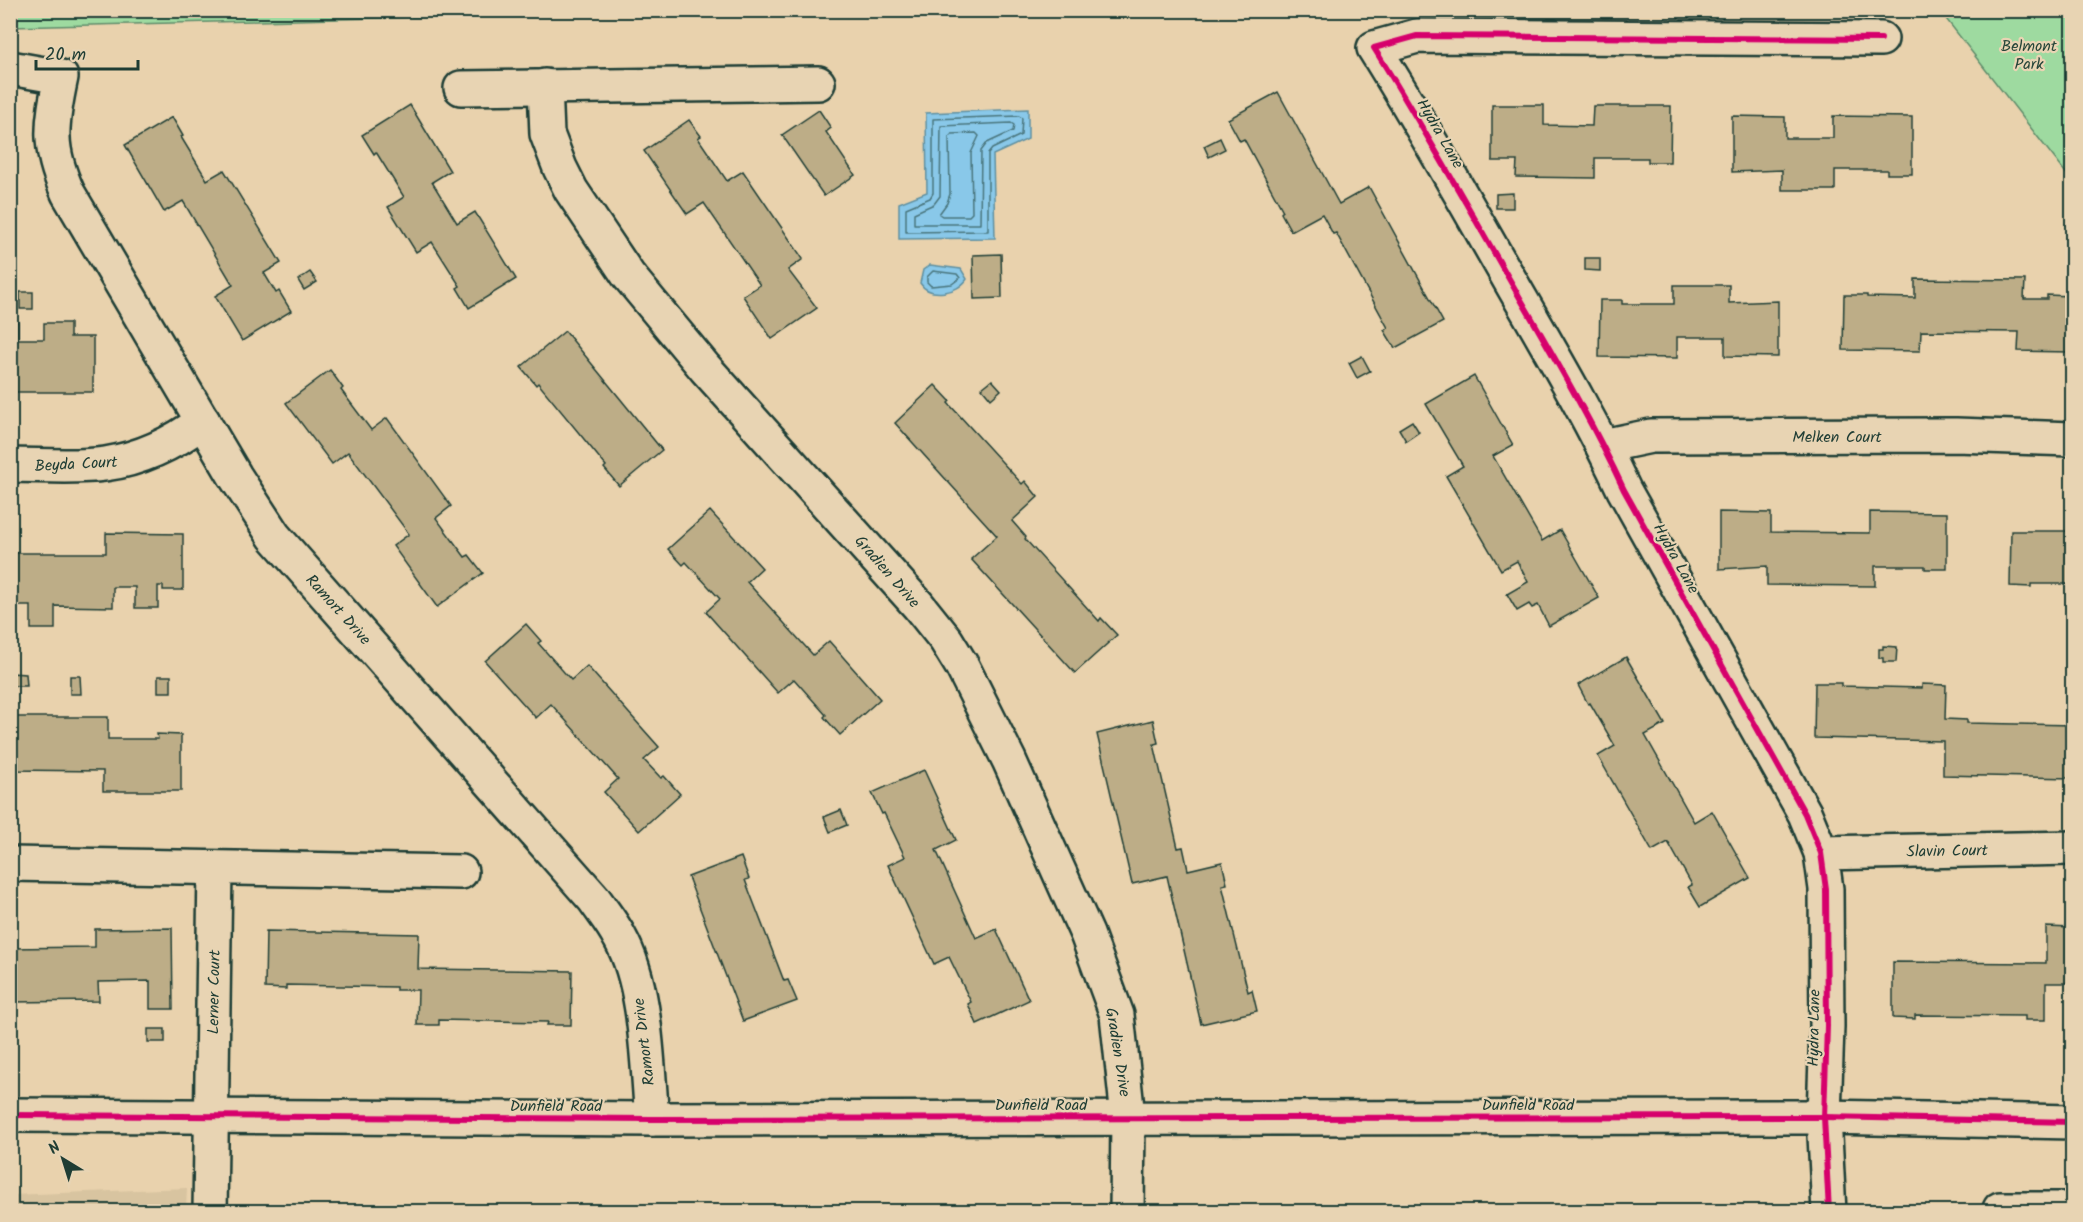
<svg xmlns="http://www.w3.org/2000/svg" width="2083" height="1222" viewBox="0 0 2083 1222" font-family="Kalam,sans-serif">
  <rect width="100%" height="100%" fill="#e9d2ad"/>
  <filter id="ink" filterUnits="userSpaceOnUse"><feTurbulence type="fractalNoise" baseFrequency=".0167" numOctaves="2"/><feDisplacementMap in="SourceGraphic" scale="12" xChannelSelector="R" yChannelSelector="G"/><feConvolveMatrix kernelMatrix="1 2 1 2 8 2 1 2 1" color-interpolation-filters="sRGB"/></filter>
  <g filter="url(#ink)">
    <polygon fill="#d8c4a0" points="187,1188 186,1211 11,1211 11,1195"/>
    <g fill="#9edaa0" stroke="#5e8c6a" stroke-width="1.5">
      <polygon points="11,10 663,10 663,11 11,27"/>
      <polygon points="1940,11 2072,11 2072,181"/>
    </g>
    <g fill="#89c8e9" stroke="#5f90a1" stroke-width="1.5">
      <polygon points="1028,109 1028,139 993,155 995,238 899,239 899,203 927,192 926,113"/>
      <path d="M930,265L961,269L967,279C958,293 930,299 920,283L923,270Z"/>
    </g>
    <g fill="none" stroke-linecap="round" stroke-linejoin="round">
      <g stroke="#49757c" stroke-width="1.5">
        <polygon points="1019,116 1022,118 1021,135 992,149 988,154 988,231 906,232 906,208 930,198 933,193 933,119"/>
        <polygon points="1011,123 1014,125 1013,131 987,143 981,151 980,224 914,224 914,213 934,204 940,196 941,126"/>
        <polygon points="952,134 976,133 979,136 971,153 972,213 969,216 942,216 939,214 947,203 950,194 949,137"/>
        <polygon points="933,271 957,274 960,278 952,284 931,286 927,282 927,277"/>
      </g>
    </g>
    <g fill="#bdad87" stroke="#1f3d34" stroke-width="1.5">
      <polygon points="1278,92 1339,204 1369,187 1443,322 1395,348 1384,330 1388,328 1336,233 1333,234 1322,214 1291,231 1281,213 1283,211 1244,139 1240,141 1228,119"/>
      <polygon points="410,105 450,171 432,182 457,223 475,212 516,279 469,308 457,288 460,286 432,242 416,252 388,207 404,197 376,152 374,154 362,135"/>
      <polygon points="1492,105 1544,105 1544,125 1592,126 1593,106 1671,106 1670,162 1648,162 1648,158 1595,158 1595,178 1516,177 1517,161 1492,161"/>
      <polygon points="819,110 831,128 826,132 855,175 824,196 782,135"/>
      <polygon points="1732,116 1785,117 1785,138 1833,138 1833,116 1912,117 1912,174 1887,174 1887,170 1835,170 1835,190 1782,190 1782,170 1732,172"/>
      <polygon points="172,117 183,136 181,137 207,180 224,170 281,263 264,273 276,293 279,291 291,311 242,341 215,296 233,285 183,201 164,212 125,145"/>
      <polygon points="689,120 701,136 698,138 727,181 743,171 803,259 788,270 817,308 772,339 743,296 760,285 704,203 687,214 644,151"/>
      <polygon points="1220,138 1225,149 1209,157 1204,146"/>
      <polygon points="1513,193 1513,208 1496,208 1496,194"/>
      <polygon points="1001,254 1002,298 974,299 973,255"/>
      <polygon points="1585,258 1600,258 1600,271 1585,270"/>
      <polygon points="310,272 317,282 304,290 298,280"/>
      <polygon points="1915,279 2025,280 2024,299 2047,299 2047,295 2071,296 2071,352 2018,351 2019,332 1921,331 1920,351 1843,350 1844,295 1867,295 1867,297 1915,298"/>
      <polygon points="1674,285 1729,285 1729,303 1778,301 1778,357 1725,356 1725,337 1677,337 1677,358 1599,357 1600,300 1622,300 1622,304 1674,304"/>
      <rect x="20" y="292" width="13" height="17"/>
      <polygon points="10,322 18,322 18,339 44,339 44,323 70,323 70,337 93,337 93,392 15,392 15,371 10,371"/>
      <polygon points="565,331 662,450 619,486 604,468 606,466 538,383 536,385 521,367"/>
      <polygon points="1362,356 1370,371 1357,378 1349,363"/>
      <polygon points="330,370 343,388 341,390 371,430 387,418 451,506 436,518 465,557 469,555 483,573 437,607 393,546 409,534 348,452 332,464 286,403"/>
      <polygon points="1474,376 1513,445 1493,456 1542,541 1560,530 1599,598 1549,626 1538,605 1532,608 1529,604 1517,611 1507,594 1528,582 1517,561 1501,570 1446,476 1463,466 1426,404"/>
      <polygon points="992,380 1001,390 991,399 982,388"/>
      <polygon points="935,385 950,401 948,403 1022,484 1025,481 1038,497 1012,521 1026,537 1025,539 1099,621 1101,618 1117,635 1075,673 971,559 997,536 895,423"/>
      <polygon points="1412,421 1419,432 1406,441 1399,429"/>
      <polygon points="710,511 762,568 747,582 813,655 829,641 880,699 840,735 824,717 826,715 794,679 778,693 706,612 720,599 686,562 683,565 668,549"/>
      <polygon points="1719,512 1771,513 1771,532 1870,533 1870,512 1947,513 1947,569 1925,569 1925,566 1875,566 1875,586 1767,585 1767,566 1719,569"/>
      <polygon points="2011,531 2072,531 2072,584 2031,584 2031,587 2010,586"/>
      <polygon points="106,533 183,534 183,590 163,590 163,586 158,586 158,608 135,608 135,587 113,587 113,607 55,606 55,629 31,629 31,606 10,606 10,553 106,553"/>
      <polygon points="526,624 541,641 538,643 571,680 587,666 659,747 644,760 661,778 664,776 680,794 639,831 604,792 618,779 551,704 536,718 485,661"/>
      <polygon points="1883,646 1897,647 1896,662 1883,662 1883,658 1879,658 1879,649 1883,649"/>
      <polygon points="1626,657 1665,724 1645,735 1694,822 1712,811 1750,878 1700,907 1688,887 1692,885 1668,842 1652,851 1598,756 1615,746 1590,703 1588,704 1578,685"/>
      <polygon points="10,673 26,674 27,686 10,686"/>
      <polygon points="70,676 80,676 81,694 70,694"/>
      <rect x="158" y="676" width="13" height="16"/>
      <polygon points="1815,683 1841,683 1841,686 1922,688 1922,684 1946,685 1945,719 1967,720 1967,723 2072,725 2072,778 1943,775 1943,741 1814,738"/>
      <polygon points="10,717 108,717 108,739 158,739 157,734 181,735 181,791 103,791 103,771 10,770"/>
      <polygon points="1153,720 1158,743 1154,744 1178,848 1183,847 1188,870 1222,862 1227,884 1222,885 1248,992 1252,990 1257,1011 1201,1024 1167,876 1132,884 1097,734"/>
      <polygon points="924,770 956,840 936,850 976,938 996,929 1029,1000 977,1024 968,1004 971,1002 949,957 934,964 888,865 905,857 884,813 882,814 872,793"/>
      <polygon points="841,810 847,825 830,832 824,817"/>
      <polygon points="741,857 749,879 745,880 784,981 788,980 797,1001 743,1021 688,877"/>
      <polygon points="2046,927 2072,928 2072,980 2068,980 2068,983 2046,983 2046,1020 2025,1020 2025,1016 1915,1015 1915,1019 1893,1018 1893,962 2046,963"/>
      <polygon points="172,928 173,1009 150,1009 150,981 98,982 99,1001 10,1002 10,948 95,947 95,929"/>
      <polygon points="266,931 419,934 418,969 572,971 571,1025 547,1025 548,1022 439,1020 439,1025 417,1025 418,990 396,990 396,987 286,985 286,989 265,988"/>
      <rect x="148" y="1029" width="17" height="13"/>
      <rect x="1303" y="1209" width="17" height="3"/>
    </g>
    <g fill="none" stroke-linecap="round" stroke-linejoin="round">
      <defs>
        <g id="minor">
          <path d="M10,68L61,77C51,124 47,147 68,193L235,476L274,536L594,899C603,912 613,924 620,938C647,986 647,1064 652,1119"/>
          <polyline points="545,86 547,134 560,168 571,190 628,275 705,368 918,605 946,640 962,666 1009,760 1087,934 1117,1015 1128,1117 1127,1212"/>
          <polyline points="461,88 818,83"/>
          <polyline points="1603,446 1651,436 1956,435 2072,439"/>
          <path d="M10,465C40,465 76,468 105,464C140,459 174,443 203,421"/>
          <polyline points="1821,853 2072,848"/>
          <polyline points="10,864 461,872"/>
          <polyline points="10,1115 652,1119 1824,1117 2072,1122"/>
          <polyline points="2000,1209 2072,1209"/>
          <polyline points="210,1212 215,868"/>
          <path d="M1829,1212L1824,1117L1827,1026L1826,889L1821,853L1805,814L1624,490C1590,417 1548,347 1508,277C1464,200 1421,123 1374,48L1417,36L1881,39"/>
        </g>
      </defs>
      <use href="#minor" stroke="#1f3d34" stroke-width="38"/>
      <use href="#minor" stroke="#e8d4b3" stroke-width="33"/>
      <defs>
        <g id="cycleway">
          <polyline points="10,1115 652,1119 1824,1117 2072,1122"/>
          <path d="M1829,1212L1824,1117L1827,1026L1826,889L1821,853L1805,814L1624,490C1590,417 1548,347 1508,277C1464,200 1421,123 1374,48L1417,36L1881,39"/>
        </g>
      </defs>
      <use href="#cycleway" stroke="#e8d4b3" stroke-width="10"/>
      <use href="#cycleway" stroke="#d6006c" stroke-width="6"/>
    </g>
  </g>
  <g text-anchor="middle" stroke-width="4.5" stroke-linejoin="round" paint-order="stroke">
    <g font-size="16" fill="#254539" stroke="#e8d4b3">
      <text x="2029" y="51">Belmont<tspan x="2029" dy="18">Park</tspan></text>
    </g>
    <g font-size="16" fill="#1f3d34" stroke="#e8d4b3">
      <text transform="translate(1441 133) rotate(60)" y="6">Hydra Lane</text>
      <text x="1837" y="442">Melken Court</text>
      <text transform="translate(76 463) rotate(-3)" y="6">Beyda Court</text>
      <text transform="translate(1677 558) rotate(61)" y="6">Hydra Lane</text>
      <text transform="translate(888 571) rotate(49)" y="6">Gradien Drive</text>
      <text transform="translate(339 609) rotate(48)" y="6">Ramort Drive</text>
      <text transform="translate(1947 850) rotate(-1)" y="6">Slavin Court</text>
      <text transform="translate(213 992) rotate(-89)" y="6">Lerner Court</text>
      <text transform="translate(1813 1028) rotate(-89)" y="6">Hydra Lane</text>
      <text transform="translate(643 1042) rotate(-97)" y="6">Ramort Drive</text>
      <text transform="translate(1119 1052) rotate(81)" y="6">Gradien Drive</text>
      <text x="1041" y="1110">Dunfield Road</text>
      <text x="1528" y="1110">Dunfield Road</text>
      <text x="556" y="1111">Dunfield Road</text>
    </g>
  </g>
  <rect width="2083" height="1222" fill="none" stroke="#e8d4b3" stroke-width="36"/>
  <rect x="18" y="18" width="2047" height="1186" fill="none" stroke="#1f3d34" stroke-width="2" filter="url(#ink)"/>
  <g transform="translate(63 1159) rotate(322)" stroke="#e8d4b3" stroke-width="4.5" paint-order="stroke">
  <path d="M0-4.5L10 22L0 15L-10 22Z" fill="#1f3d34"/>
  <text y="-9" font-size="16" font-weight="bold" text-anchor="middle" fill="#1f3d34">N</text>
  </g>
  <path d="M36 60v9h102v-9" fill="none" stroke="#1f3d34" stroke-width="3"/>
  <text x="45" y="60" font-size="18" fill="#1f3d34" stroke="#e8d4b3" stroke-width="4.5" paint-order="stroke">20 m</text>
</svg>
